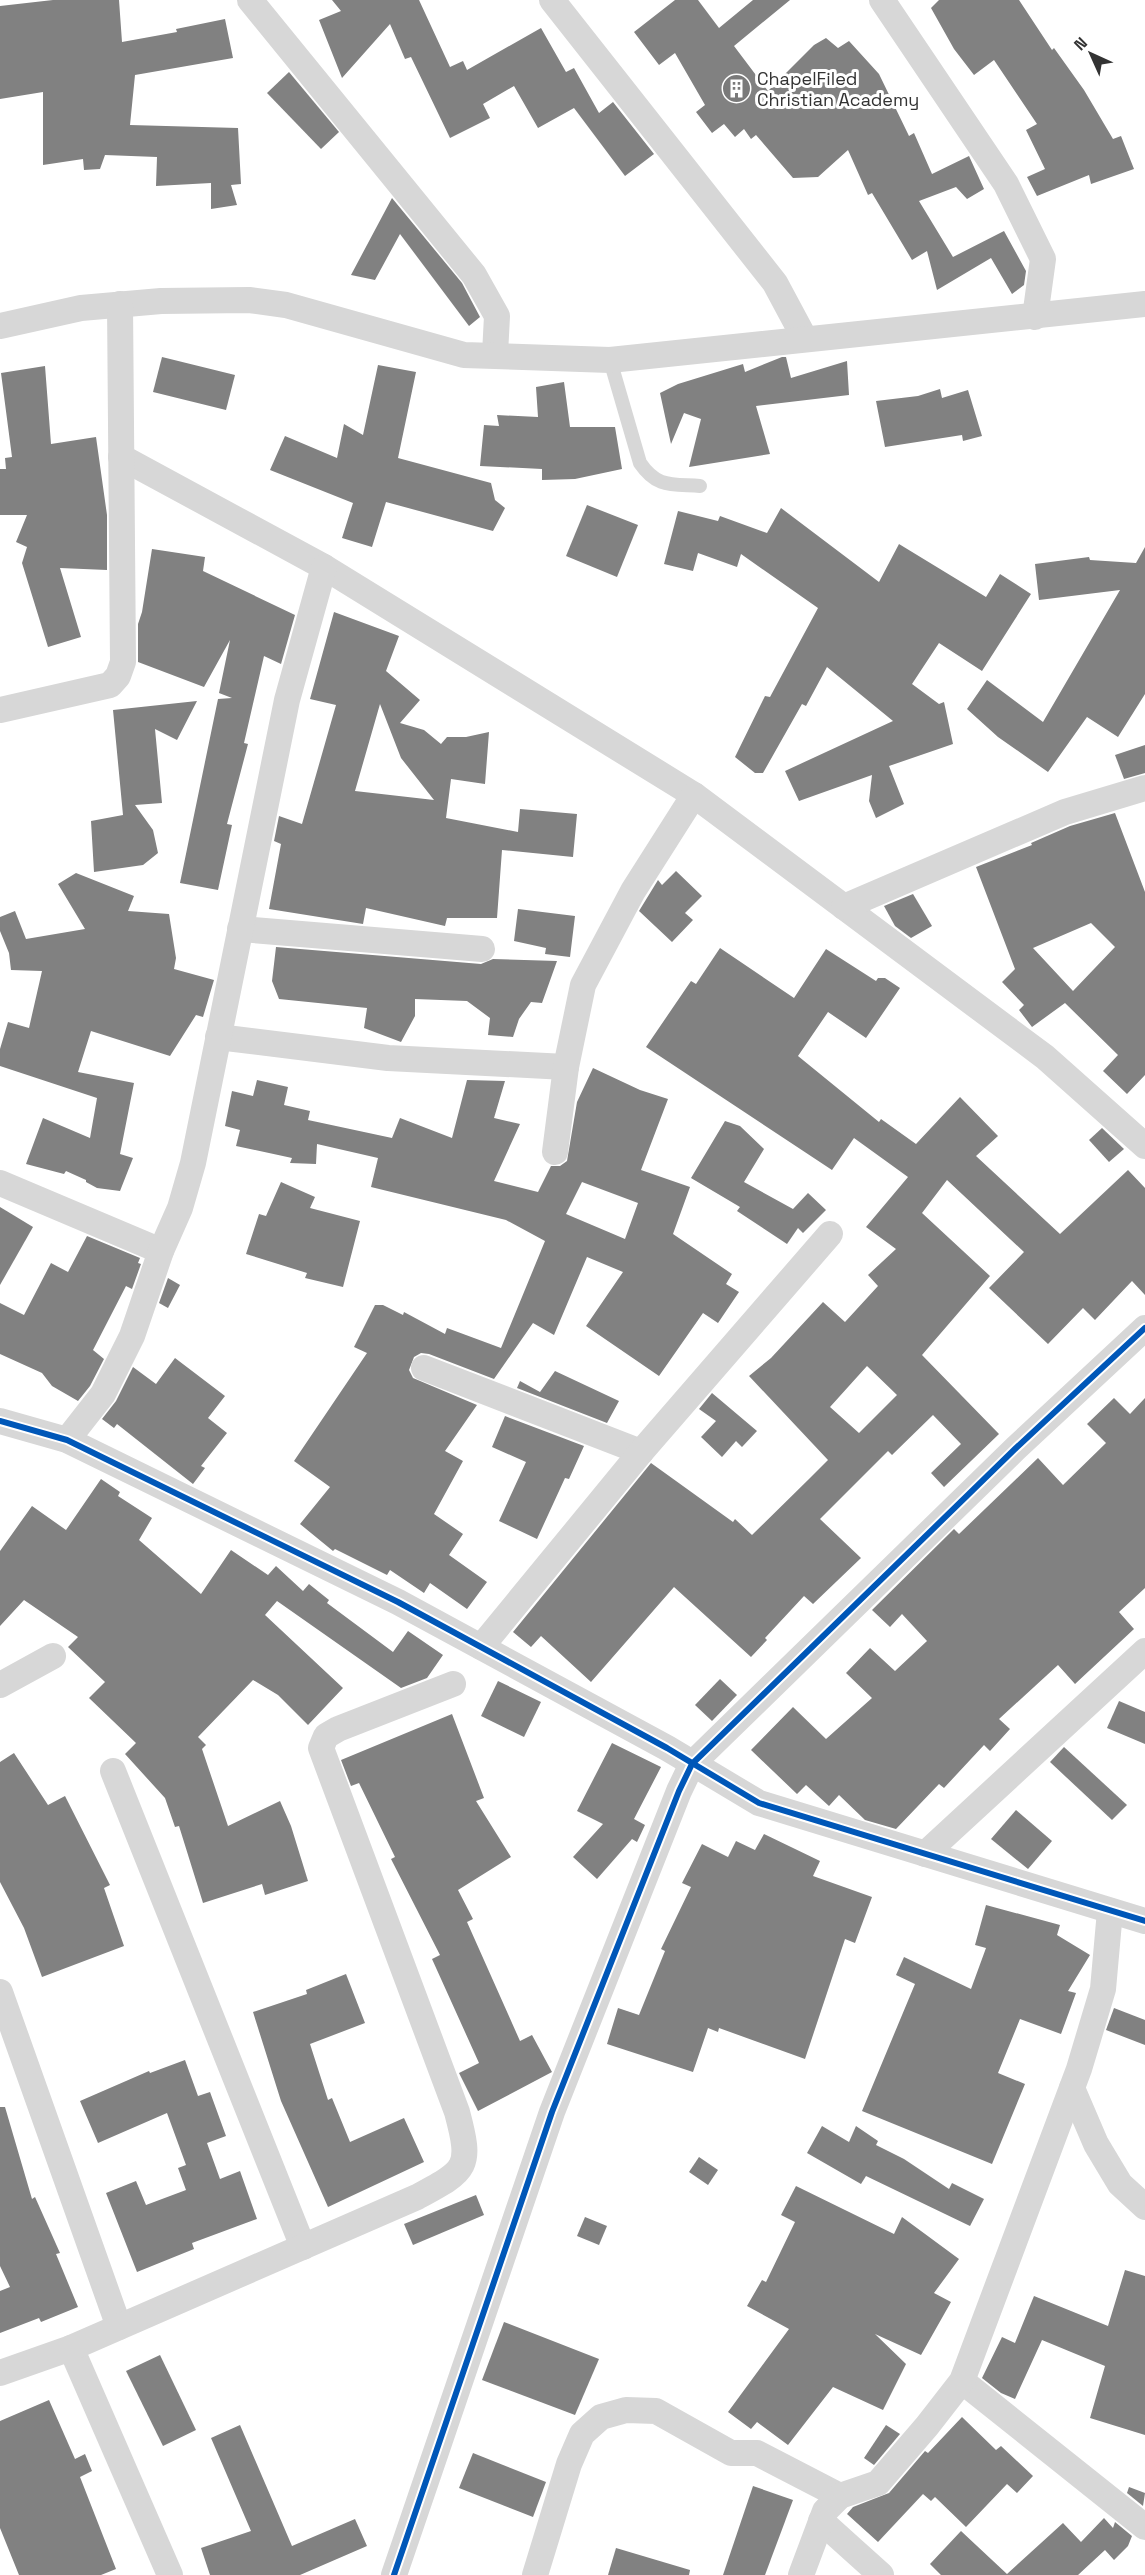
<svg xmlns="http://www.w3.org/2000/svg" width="1145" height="2575" viewBox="0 0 1145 2575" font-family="'Space Grotesk',sans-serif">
  <rect width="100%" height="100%" fill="#fff"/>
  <g fill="#818181" fill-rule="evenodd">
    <polygon points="53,0 119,0 122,42 177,32 176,29 225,19 233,58 135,75 130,125 238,128 241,184 231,185 237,205 211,209 211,183 156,186 157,157 105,155 100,169 84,170 83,159 43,165 43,92 0,99 0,6"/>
    <polygon points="332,0 419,0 450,67 463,61 467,70 541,28 566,72 574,68 599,113 613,102 654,154 625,176 574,108 538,128 514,86 483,104 490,118 450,138 411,57 405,59 390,24 342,78 319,20 341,11"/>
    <polygon points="675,0 698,0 719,28 753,0 790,0 734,46 768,91 814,45 826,38 838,48 849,41 879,74 909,136 914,133 932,174 969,156 984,189 967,199 956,187 919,201 953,257 1004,231 1026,271 1024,285 1012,294 991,258 937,290 927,251 912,260 872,193 868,195 848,150 818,177 793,178 756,135 751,139 744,129 735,137 724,124 712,133 696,112 705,105 675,53 659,65 634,32"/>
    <polygon points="939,0 1019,0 1052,50 1054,48 1084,90 1113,139 1121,136 1134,169 1091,184 1089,175 1037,196 1027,177 1045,169 1026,130 1037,124 994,60 974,75 954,49 931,8"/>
    <polygon points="289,72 339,132 321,149 267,93"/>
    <polygon points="392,198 462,283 480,317 469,326 400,234 375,280 351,275"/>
    <polygon points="162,357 235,375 226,410 153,392"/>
    <polygon points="782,357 786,357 791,378 847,361 849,395 756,406 770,454 689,467 701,419 684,413 671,444 660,393 678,384 743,364 745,372"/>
    <polygon points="378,365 416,372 398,458 491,483 495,500 505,508 493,531 386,502 372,547 342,538 353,503 270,470 285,436 337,458 344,424 363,435"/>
    <polygon points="45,366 51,444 96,437 107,515 107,570 60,568 81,637 48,647 22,563 27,547 16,542 27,515 0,515 0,469 6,469 5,458 12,457 1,373"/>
    <polygon points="564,382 570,427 615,427 622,469 575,479 542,480 542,469 480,466 484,425 499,426 497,415 538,417 536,387"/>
    <polygon points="940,389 942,398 968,390 982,436 963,441 962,435 885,447 876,401 918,396"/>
    <polygon points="587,505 638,525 617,577 566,556"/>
    <polygon points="781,508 879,582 899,544 986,597 1000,574 1031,594 982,671 939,643 912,684 939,704 944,702 953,744 889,766 904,804 876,818 869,801 872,775 799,801 785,771 893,721 827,667 806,706 802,704 763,773 755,773 735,757 765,696 770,697 818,608 741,554 737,567 698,553 693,571 664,564 678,511 718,521 720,516 767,533"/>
    <polygon points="1145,547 1145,694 1118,737 1087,717 1048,772 998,737 967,709 987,680 1043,722 1120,590 1039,600 1035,564 1089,557 1090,560 1136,563"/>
    <polygon points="152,549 205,557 203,571 295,615 281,664 264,656 244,743 248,744 227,824 232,825 218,890 180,883 218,699 232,698 219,693 230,640 204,687 138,662 138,624 142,612"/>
    <path d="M334,612L399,636L386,671L420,700L400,723L424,730L441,744L447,737H466L489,732L485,784L451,779L446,818L518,832L520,809L577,814L573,857L502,850L497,918H447L445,926L366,908L363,924L269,909L281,844L274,841L279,816L302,824L336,705L310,699ZM380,704L401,758L434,800L355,791Z"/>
    <polygon points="197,701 177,740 155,729 162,803 135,805 153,830 158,853 143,865 94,872 91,821 123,815 113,710"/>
    <polygon points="1145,745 1145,773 1124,779 1115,755"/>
    <path d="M1115,813L1145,892V1075L1127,1094L1103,1071L1118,1055L1065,1003L1032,1027L1019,1010L1024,1005L1002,982L1015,969L976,867L1032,845L1031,843L1070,826ZM1091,923L1115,947L1073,991L1033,948Z"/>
    <polygon points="676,871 702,896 685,913 693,920 672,942 639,911 658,880 662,885"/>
    <polygon points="76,873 134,896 128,911 169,914 176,958 174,969 214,980 203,1017 196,1015 170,1056 91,1031 78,1072 134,1083 120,1154 133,1158 120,1191 97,1188 86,1182 86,1180 66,1171 64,1174 26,1164 43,1118 90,1138 97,1098 0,1066 0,1049 8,1022 29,1028 42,971 11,970 9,953 0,931 0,917 15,911 26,939 85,929 58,884"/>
    <polygon points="913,894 932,926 911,938 895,926 884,906"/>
    <polygon points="518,909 575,916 570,957 545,954 546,948 514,941"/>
    <polygon points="276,947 481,964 493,959 557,961 542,1003 531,1002 519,1019 513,1037 488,1035 490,1018 467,1001 415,999 415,1016 401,1042 364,1028 367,1008 279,999 272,981"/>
    <path d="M720,948L794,998L826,949L876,981L878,978H885L900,988L866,1038L828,1012L798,1056L879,1122L881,1119L916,1144L960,1097L998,1136L976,1156L1060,1234L1128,1170L1145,1188V1295L1132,1281L1095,1320L1083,1308L1048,1344L989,1288L1024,1252L947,1180L922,1213L990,1276L922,1355L999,1434L944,1487L931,1473L961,1444L933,1415L892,1455L888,1451L820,1519L861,1558L813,1604L804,1596L765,1638L767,1640L751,1657L674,1587L591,1682L541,1636L531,1647L513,1632L651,1463L733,1522L735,1519L752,1535L809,1479L828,1460L749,1376L771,1358L823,1302L845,1322L878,1286L868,1275L896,1249L866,1227L908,1177L854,1138L832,1170L646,1047L691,981L696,984ZM867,1366L897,1395L859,1433L830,1407Z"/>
    <path d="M593,1068L640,1090L668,1099L641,1170L690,1187L673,1234L732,1274L726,1284L739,1292L718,1323L703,1313L659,1376L586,1326L623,1272L587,1257L554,1335L533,1323L494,1379L429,1354L421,1353L414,1357L409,1370L413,1378L477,1405L445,1451L463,1461L434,1514L463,1534L449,1555L487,1582L467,1609L430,1583L424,1593L390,1570L387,1575L335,1549L333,1551L300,1524L330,1487L294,1461L367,1353L354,1347L375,1305H383L403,1315L404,1312L445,1334L447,1328L501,1348L545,1241L506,1220L371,1187L378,1158L317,1144L316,1164L290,1163L292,1158L236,1146L240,1130L225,1126L232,1091L253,1096L257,1080L288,1087L284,1105L310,1111L308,1120L392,1138L400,1118L452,1138L467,1080L505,1081L494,1118L520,1124L494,1181L538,1192L551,1166H560L567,1161L577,1102ZM582,1182L638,1203L625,1239L566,1214Z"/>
    <polygon points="725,1121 740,1126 764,1149 744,1182 793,1209 808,1193 826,1210 803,1233 798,1228 787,1244 737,1211 740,1207 691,1178"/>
    <polygon points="1102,1128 1124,1149 1109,1162 1089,1140"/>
    <polygon points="281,1182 315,1197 310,1208 360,1221 343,1287 305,1278 307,1273 246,1254 259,1214 266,1216"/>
    <polygon points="0,1207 33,1227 0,1285"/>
    <polygon points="87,1236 140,1258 138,1263 141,1264 132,1289 126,1286 93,1350 104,1359 90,1386 78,1401 52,1386 42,1373 0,1354 0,1303 24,1315 51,1263 68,1272"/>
    <polygon points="168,1278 180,1285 168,1308 159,1303"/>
    <polygon points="175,1358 225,1396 208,1418 227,1433 201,1466 205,1468 193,1484 117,1424 114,1428 102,1419 116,1401 133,1367 156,1384"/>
    <polygon points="555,1371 619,1401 607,1423 517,1388 520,1381 540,1392"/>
    <polygon points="712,1393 757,1431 742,1447 736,1441 722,1457 701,1437 716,1421 699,1409"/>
    <polygon points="1114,1398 1130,1414 1145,1398 1145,1588 1119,1612 1134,1629 1075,1684 1058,1665 999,1719 1010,1729 990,1751 984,1745 944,1788 939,1784 896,1829 865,1820 839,1795 829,1806 806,1785 797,1794 751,1750 793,1707 826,1739 872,1698 846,1673 870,1648 895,1671 927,1641 902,1614 890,1627 872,1610 954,1529 959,1534 1038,1458 1063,1485 1106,1443 1087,1424"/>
    <polygon points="505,1416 584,1446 569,1479 565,1478 537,1539 499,1521 526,1462 492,1447"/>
    <polygon points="101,1479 120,1492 118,1496 152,1518 139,1540 201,1594 231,1550 268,1575 276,1566 303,1591 309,1584 329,1600 327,1603 393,1652 408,1631 443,1655 427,1678 401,1688 277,1601 265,1615 343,1688 308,1725 278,1695 253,1680 198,1737 206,1745 202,1749 228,1826 280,1801 291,1826 308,1881 265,1895 262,1884 203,1903 179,1826 175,1827 165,1798 125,1754 136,1743 89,1698 105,1682 68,1647 78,1637 24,1600 0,1626 0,1551 32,1506 66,1530"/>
    <polygon points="720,1679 737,1695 712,1721 695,1705"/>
    <polygon points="498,1681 541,1702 524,1737 481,1716"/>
    <polygon points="1119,1701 1145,1712 1145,1744 1107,1728"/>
    <polygon points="452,1714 484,1798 476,1801 511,1857 458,1890 473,1919 467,1922 520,2041 532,2035 552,2072 478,2111 459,2073 479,2063 432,1959 440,1955 391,1859 395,1857 359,1783 351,1786 341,1760"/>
    <polygon points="612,1743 661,1767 634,1819 645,1825 637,1842 632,1839 597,1879 573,1857 603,1824 577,1811"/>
    <polygon points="1064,1747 1127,1805 1112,1820 1050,1762"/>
    <polygon points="14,1753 48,1805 65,1796 110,1885 104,1888 124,1946 42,1977 24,1928 0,1882 0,1762"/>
    <polygon points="1016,1810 1052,1841 1028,1869 991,1839"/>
    <polygon points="764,1834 820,1861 813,1876 872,1897 855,1943 845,1939 805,2059 719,2028 718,2032 708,2028 693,2072 607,2044 618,2008 639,2015 665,1951 661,1949 691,1887 682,1883 702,1844 728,1857 736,1841 755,1850"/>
    <polygon points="986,1905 1060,1925 1057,1935 1090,1955 1068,1991 1076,1993 1061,2034 1020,2019 998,2073 1025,2084 992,2164 862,2111 915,1984 896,1975 904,1957 971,1989 986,1948 975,1945"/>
    <polygon points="346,1974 365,2023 310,2044 328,2100 332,2098 350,2142 404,2118 424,2162 328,2207 281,2101 253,2012 307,1994 306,1990"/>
    <polygon points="1114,2008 1145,2020 1145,2045 1106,2030"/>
    <polygon points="185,2060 198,2096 210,2092 226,2136 207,2143 220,2179 240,2171 257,2219 192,2243 194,2249 137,2272 106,2193 136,2181 146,2205 186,2190 178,2168 186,2165 167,2113 98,2143 80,2101 149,2071 150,2073"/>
    <polygon points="0,2107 5,2107 32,2199 35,2197 60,2253 56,2254 78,2307 41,2322 39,2318 0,2333 0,2291 10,2287 0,2266"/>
    <polygon points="822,2126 849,2142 856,2126 878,2141 876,2145 904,2159 949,2189 952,2183 984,2199 970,2226 866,2176 861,2184 807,2153"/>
    <polygon points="699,2157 718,2170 708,2185 689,2172"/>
    <polygon points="796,2186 894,2234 902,2217 959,2259 934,2293 951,2302 921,2355 875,2334 906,2364 883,2410 833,2387 788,2445 757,2422 751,2429 728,2412 789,2329 747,2306 762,2280 766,2282 795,2222 781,2215"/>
    <polygon points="476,2195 484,2215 413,2245 404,2224"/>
    <polygon points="585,2217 607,2226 599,2245 577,2236"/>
    <polygon points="1125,2270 1145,2276 1145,2435 1090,2418 1105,2366 1042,2340 1015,2399 1001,2393 982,2378 1002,2337 1015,2343 1034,2296 1108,2326"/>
    <polygon points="504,2322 599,2359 575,2415 482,2380"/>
    <polygon points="160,2355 196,2430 163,2446 126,2371"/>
    <polygon points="49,2400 75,2459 85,2454 92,2471 80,2477 116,2569 101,2575 19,2575 0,2528 0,2421"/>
    <polygon points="962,2417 996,2450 1001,2446 1033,2476 1017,2493 1007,2484 966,2527 935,2497 931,2501 923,2494 878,2542 847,2514 853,2507 889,2493 925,2451 928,2453"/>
    <polygon points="240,2425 292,2546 355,2519 367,2546 300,2575 210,2575 201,2548 251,2531 211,2438"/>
    <polygon points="886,2425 900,2434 874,2465 864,2458"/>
    <polygon points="473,2453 546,2482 533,2517 459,2488"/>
    <polygon points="753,2486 793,2500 765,2575 723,2575"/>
    <polygon points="1129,2487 1145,2493 1143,2506 1127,2493"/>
    <polygon points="1104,2518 1113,2528 1115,2522 1132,2536 1128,2546 1114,2560 1105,2550 1078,2575 941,2575 930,2564 961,2531 1007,2574 1063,2523 1081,2542"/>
    <polygon points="616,2548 690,2570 689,2575 608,2575"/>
  </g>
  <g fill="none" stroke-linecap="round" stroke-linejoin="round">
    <path stroke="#d7d7d7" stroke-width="14" d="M610,360L640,463C657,488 671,484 700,486"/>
    <g stroke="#d7d7d7" stroke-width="26">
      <polyline points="250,0 474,275 497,316 495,354"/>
      <polyline points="552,0 775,283 805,339"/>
      <polyline points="882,0 1006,184 1043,259 1035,317"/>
      <polyline points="0,326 81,308 161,301 249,300 286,305 464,355 610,360 1145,304"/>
      <polyline points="121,457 324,567 694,795 1045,1057 1145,1146"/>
      <polyline points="0,710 110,685 118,676 123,662 120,304"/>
      <polyline points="844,907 1065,812 1145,788"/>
      <polyline points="240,929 482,949"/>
      <polyline points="218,1037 388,1058 566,1067"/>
      <polyline points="555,1152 566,1067 583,985 633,891 694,795"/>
      <polyline points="0,1183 161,1251"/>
      <polyline points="424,1368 641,1452"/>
      <polyline points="0,1421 67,1440 398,1602 667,1748 759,1803 1145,1921"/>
      <polyline points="67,1440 103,1394 132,1336 161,1251 180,1208 193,1163 287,700 324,567"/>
      <polyline points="481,1647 641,1452 830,1234"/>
      <polyline points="0,1685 53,1656"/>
      <polyline points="113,1771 303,2247"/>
      <polyline points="925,1854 1145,1651"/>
      <polyline points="0,1992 119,2327"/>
      <polyline points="1072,2088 1096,2144 1120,2184 1145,2207"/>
      <polyline points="71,2348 170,2575"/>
      <path d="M0,2373L71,2348L417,2197C467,2170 472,2168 457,2112L321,1748L326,1736L338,1729L453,1684"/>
      <polyline points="962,2381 1145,2527"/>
      <polyline points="821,2521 881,2575"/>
      <polyline points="394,2575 552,2112 679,1791 692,1764 1016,1448 1145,1328"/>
      <polyline points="535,2575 569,2464 582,2434 601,2417 626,2410 656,2411 731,2453 757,2453 840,2496"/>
      <polyline points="801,2575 825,2511 840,2496 878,2483 927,2426 962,2381 1079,2069 1103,1989 1110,1911"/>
    </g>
    <defs>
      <g id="cycleway">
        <polyline points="0,1421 67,1440 398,1602 667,1748 759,1803 1145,1921"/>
        <polyline points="394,2575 552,2112 679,1791 692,1764 1016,1448 1145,1328"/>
      </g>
    </defs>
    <use href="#cycleway" stroke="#fff" stroke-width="10"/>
    <use href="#cycleway" stroke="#0057b8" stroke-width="6"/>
  </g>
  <defs>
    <symbol id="building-disc" viewBox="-11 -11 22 22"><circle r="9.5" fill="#7a7a7a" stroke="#fff"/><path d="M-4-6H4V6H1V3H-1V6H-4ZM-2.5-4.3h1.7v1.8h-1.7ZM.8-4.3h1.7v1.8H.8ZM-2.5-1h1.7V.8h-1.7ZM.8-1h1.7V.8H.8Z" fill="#fff"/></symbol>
  </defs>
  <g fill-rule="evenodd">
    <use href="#building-disc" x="720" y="72" width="33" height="33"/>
  </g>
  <g text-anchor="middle" stroke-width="6" stroke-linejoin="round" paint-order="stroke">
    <g font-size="18" fill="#333" stroke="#fff" text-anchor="start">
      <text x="757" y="85">ChapelFiled<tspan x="757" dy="21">Christian Academy</tspan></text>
    </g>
  </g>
  <g transform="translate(1091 54) rotate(315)" stroke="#ffffff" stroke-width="4.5" paint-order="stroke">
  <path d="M0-4.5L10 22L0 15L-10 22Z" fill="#333333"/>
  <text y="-9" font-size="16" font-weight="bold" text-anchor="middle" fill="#333333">N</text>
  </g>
</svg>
